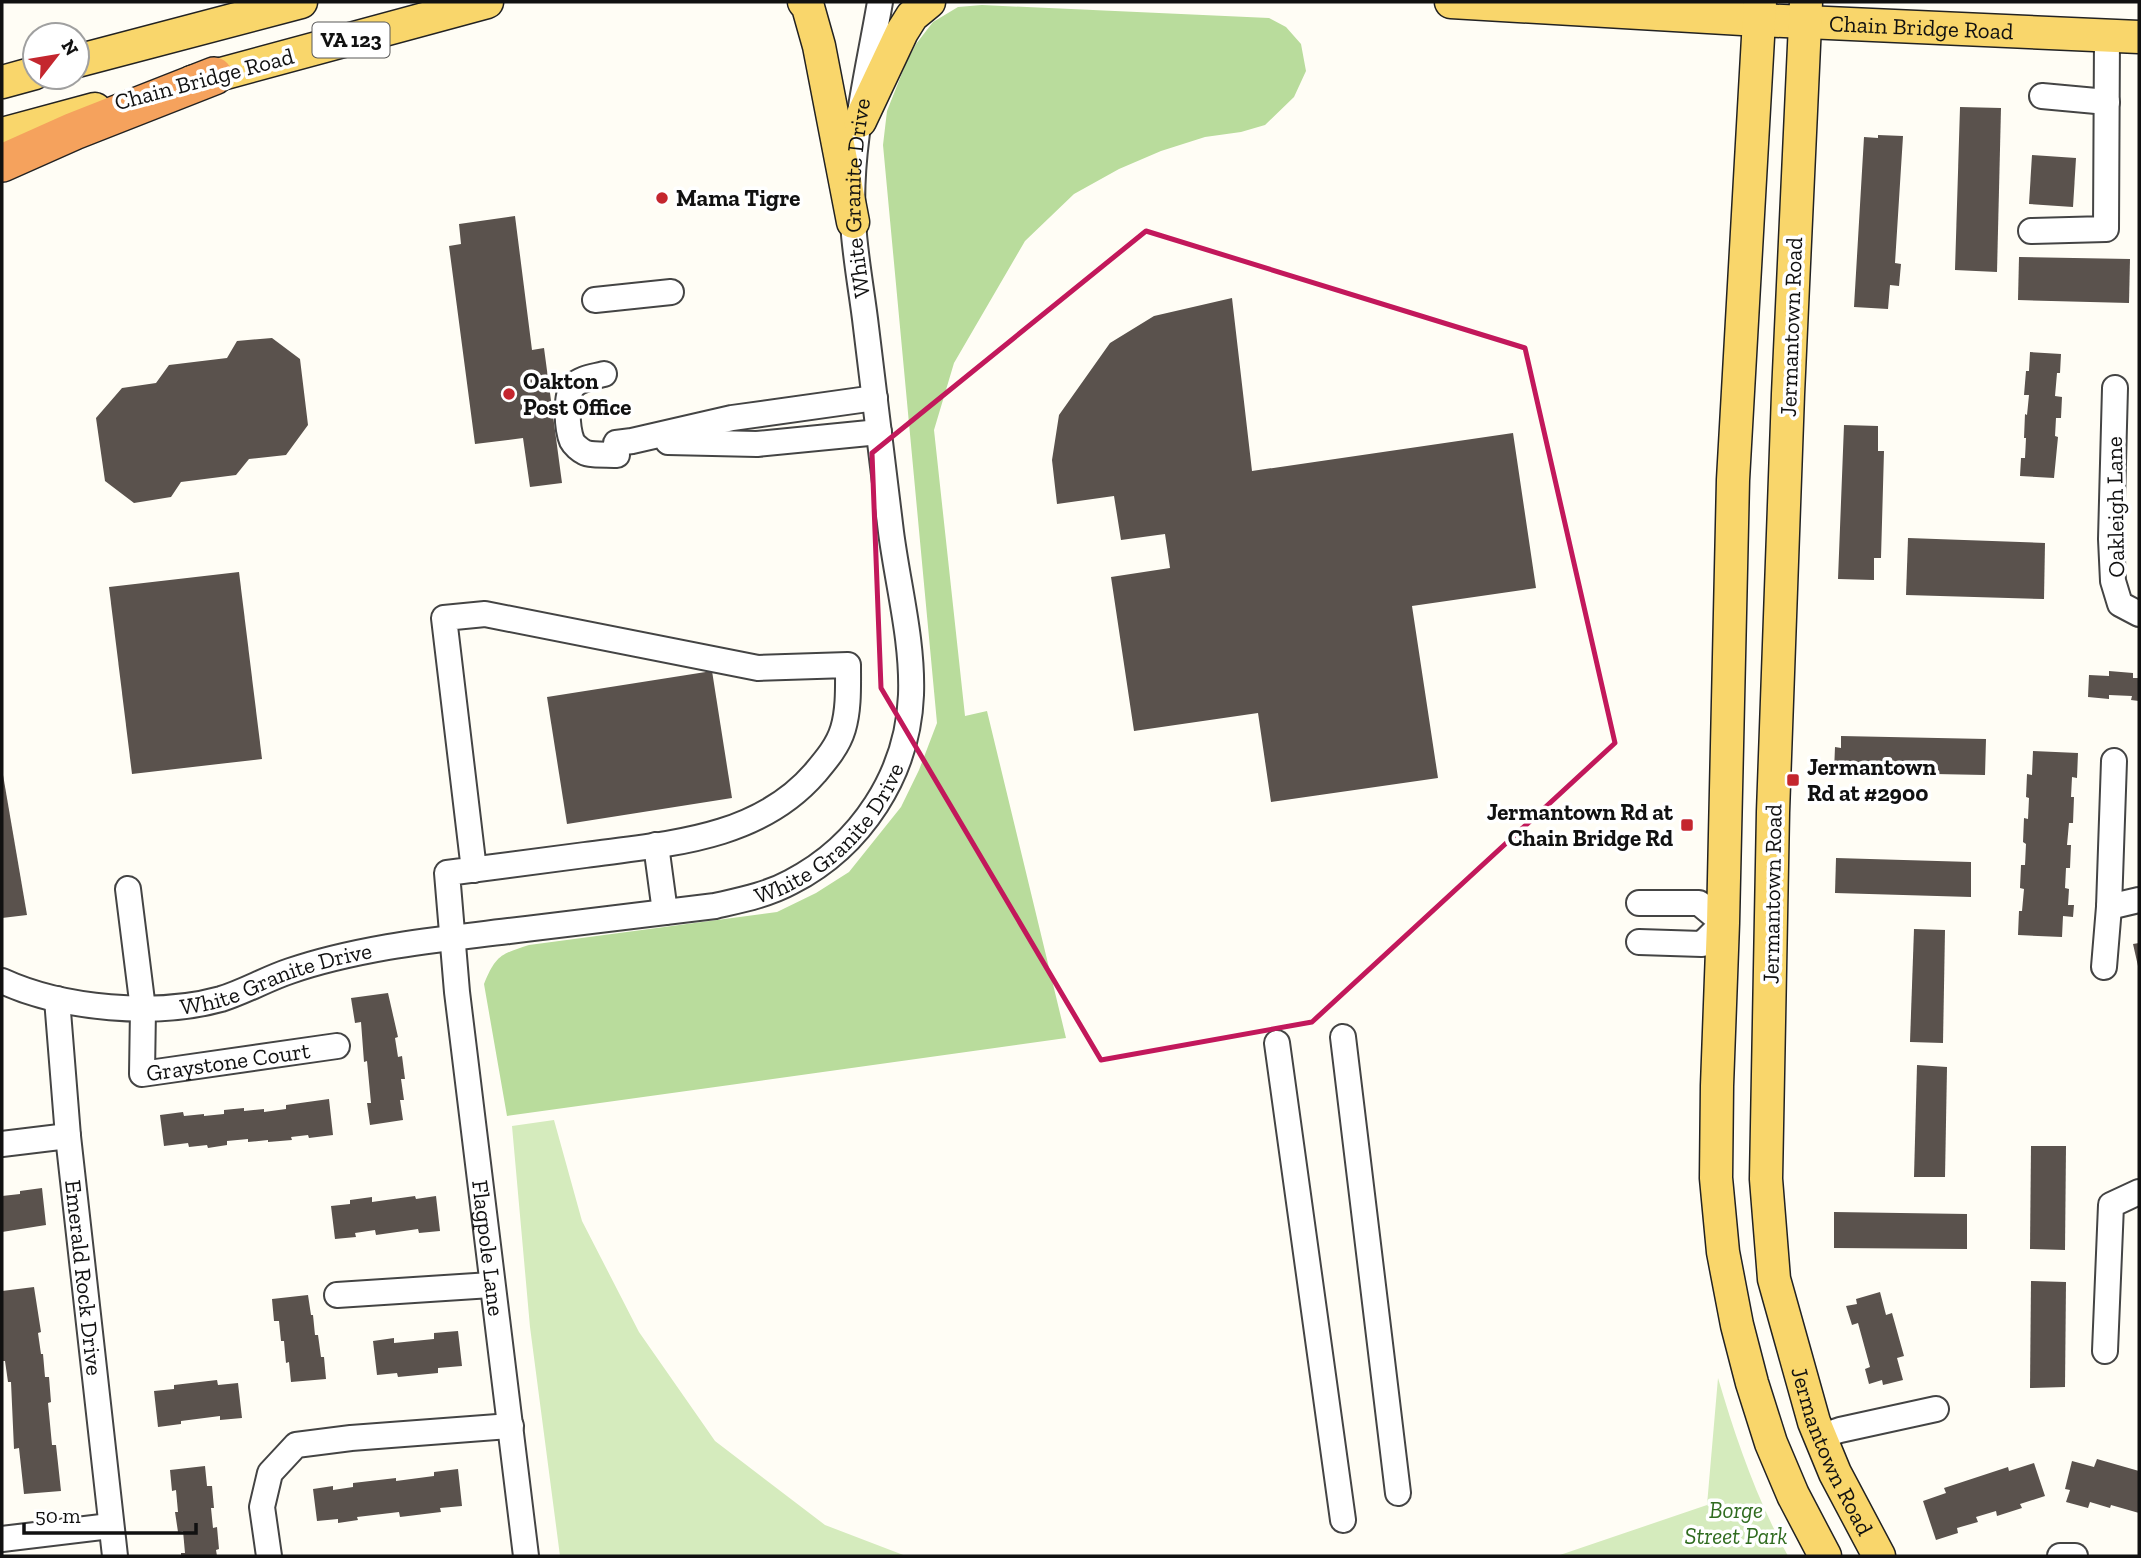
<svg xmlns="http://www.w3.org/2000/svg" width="2141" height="1558" viewBox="0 0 2141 1558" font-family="'Zilla Slab',serif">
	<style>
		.green { fill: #d5ebbd }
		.forest { fill: #b9dc9c }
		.building { fill: #5a524d }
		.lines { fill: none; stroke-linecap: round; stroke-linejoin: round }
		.minor-casing { stroke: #444; stroke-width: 28 }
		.major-casing { stroke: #222; stroke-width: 35 }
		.highway-casing { stroke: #222; stroke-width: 40 }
		.minor { stroke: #fff; stroke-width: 24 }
		.major { stroke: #f9d66b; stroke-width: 32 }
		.highway { stroke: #f5a25d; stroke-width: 37 }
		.marked { fill: none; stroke: #c2185b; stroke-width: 5; stroke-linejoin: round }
		.poi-dot { fill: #c4262e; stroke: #fff; stroke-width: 2.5 }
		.labels { text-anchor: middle; stroke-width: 7; stroke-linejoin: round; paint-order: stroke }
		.shield { fill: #fff; stroke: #585858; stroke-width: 2 }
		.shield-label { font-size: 21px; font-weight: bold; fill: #111 }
		.street-label { font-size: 23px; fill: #111; stroke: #fff }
		.poi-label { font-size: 23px; font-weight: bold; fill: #111; stroke: #fff; text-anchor: start }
		.park-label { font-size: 23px; font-style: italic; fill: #2f6b1f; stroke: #fff }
	</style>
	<rect width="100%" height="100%" fill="#fffdf5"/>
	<g class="green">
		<path d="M554,1120L582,1221L639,1332L715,1441L825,1525L906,1556H560L530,1327L512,1126Z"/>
		<path d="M1718,1378C1736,1439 1757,1500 1788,1556H1557L1707,1505Z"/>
	</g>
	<path class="forest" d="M982,5L1269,18L1286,27L1301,44L1306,71L1294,97L1265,125L1241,132L1205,137L1161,151L1119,169L1074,194L1025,241L954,363L934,430L965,716L987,711L1066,1038L507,1116L484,984C496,955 501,954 529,945L777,912L816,893L849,872L901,807L919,770L937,723L883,145L887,111L906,63L916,44L933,22L958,7Z"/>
	<g class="building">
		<path d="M1960,107L2001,108L1997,272L1955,270Z"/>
		<path d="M1878,135L1903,136L1895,263L1901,264L1899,286L1890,285L1888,309L1854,307L1864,137L1878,138Z"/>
		<path d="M2032,155L2076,158L2073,207L2029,204Z"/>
		<path d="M515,216L532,350L544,348L562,483L530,487L523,438L475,444L449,246L461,244L459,224Z"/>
		<path d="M2019,257L2130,259L2129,303L2018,300Z"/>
		<path d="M1232,298L1252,471L1513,433L1536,588L1412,606L1438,778L1271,802L1258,713L1134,731L1111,577L1170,568L1165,534L1121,540L1114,496L1057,504L1052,460L1059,415L1110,343L1154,316Z"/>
		<path d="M272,338L300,359L308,425L286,455L249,459L236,475L181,482L171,497L134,503L105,481L96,418L122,388L156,383L169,365L227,358L237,341Z"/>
		<path d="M2030,352L2061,354L2060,373H2057L2055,396L2062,397L2061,418H2056L2055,436L2058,437L2054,478L2020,476L2021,458H2025L2026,438H2024L2025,414L2027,415L2029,395H2024L2026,371H2029Z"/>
		<path d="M1844,425L1878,426V451H1884L1881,558H1874V580L1838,579Z"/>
		<path d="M1908,538L2045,543L2044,599L1906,595Z"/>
		<path d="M239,572L262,759L132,774L109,587Z"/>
		<path d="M712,671L732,798L567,824L547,697Z"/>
		<path d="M2109,671L2133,673V678H2139V701L2131,700L2132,696L2109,695V699L2088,697L2089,675L2109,676Z"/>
		<path d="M1841,736L1986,739L1985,775L1834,772L1835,747L1841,748Z"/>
		<path d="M2033,751L2078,753L2077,778L2072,777L2071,797H2074L2073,823H2069L2067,845H2071L2070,868H2066L2065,888L2069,889L2068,905H2074L2073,917L2063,916L2062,937L2018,935L2019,911H2022L2024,889L2020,888L2021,865H2025L2026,844L2023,842L2024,818L2028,819L2029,798L2026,797L2027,774L2032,775Z"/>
		<path d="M2,769L27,915L2,918Z"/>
		<path d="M1836,858L1971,862V897L1835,893Z"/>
		<path d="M1914,929L1945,930L1943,1043L1910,1042Z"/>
		<path d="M2139,943V966H2138L2133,944Z"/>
		<path d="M388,993L398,1037L395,1038L398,1057L402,1056L405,1079H401L404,1100H400L403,1120L370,1125L367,1103H371L367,1061L364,1062L361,1022L355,1023L351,998Z"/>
		<path d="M1917,1065L1947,1067L1945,1177H1914Z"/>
		<path d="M329,1099L333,1135L309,1138L308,1135L291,1137L292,1140L268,1142V1140L248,1142V1139L227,1141V1145L208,1148L207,1145L189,1147L188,1143L164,1146L160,1115L183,1112L184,1116L204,1114V1116L224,1114V1110L244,1108V1111L264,1109V1112L286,1109V1105Z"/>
		<path d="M2031,1146H2066L2065,1250L2030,1249Z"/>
		<path d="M42,1188L46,1225L2,1232V1196L20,1194V1191Z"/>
		<path d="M415,1196L416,1199L436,1196L440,1231L419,1233L418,1229L376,1235L375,1230L355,1233L356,1237L335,1239L331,1206L350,1204V1200L372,1197V1202Z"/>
		<path d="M1834,1212L1967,1214V1249L1834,1248Z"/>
		<path d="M2031,1281L2066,1282L2065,1387L2030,1388Z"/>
		<path d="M34,1287L41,1332L38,1333L41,1354H43L45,1377H49L51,1402L48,1403L52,1445H56L61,1491L24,1494L19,1448L14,1449L11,1382H8L5,1361H2V1291Z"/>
		<path d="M1880,1292L1886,1315L1892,1313L1904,1356L1897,1358L1903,1380L1883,1385L1882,1380L1869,1384L1865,1369L1870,1367L1858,1323L1852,1325L1846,1306L1857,1304L1856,1299Z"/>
		<path d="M308,1295L311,1315H313L315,1335H318L321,1357H324L326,1379L291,1382L289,1362L286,1363L284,1341H281L279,1321H274L272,1299Z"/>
		<path d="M458,1331L462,1366L438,1368V1373L398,1377L397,1373L377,1375L373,1341L394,1338V1343L434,1339V1333Z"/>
		<path d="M217,1380L218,1385L238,1383L242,1418L220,1420V1416L181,1421V1424L158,1427L154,1391L174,1389V1385Z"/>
		<path d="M2097,1459L2139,1471V1513L2111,1505L2110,1508L2090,1502L2088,1508L2066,1502L2070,1490L2065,1489L2072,1461L2094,1467Z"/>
		<path d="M2034,1463L2045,1496L2020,1504L2022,1508L1997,1516L1996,1511L1976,1517L1978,1522L1957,1528L1958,1533L1936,1540L1923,1501L1946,1493L1944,1488L2008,1467L2009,1471Z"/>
		<path d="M205,1466L207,1486H212L214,1508H211L213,1528L217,1527L219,1549L216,1550L217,1556H181V1553H185L183,1531L178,1532L175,1512H178L176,1490L172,1491L170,1470Z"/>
		<path d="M458,1469L462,1506L440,1508L441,1512L400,1517L399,1512L357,1517L358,1520L338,1523V1519L317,1521L313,1489L333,1486V1490L353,1487V1483L396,1478V1481L434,1476V1472Z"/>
	</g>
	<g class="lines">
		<defs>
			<g id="minor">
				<path d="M2042,96L2107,102"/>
				<path d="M2031,231L2106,229L2107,36"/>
				<path d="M595,300L671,292"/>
				<path d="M604,374C593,377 581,378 573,386C565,396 567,429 572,441C574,445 580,450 584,452C591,456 608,454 617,455"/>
				<path d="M2115,388L2111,539L2113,581L2120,604L2139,614"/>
				<path d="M668,442L757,444L879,432"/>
				<path d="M616,443L632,441L732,418L875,398"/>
				<path d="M656,845L665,912"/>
				<path id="s1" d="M474,870L444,618L485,614L758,668L848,665C848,686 849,709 843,729C838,746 826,760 815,773C757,840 666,844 585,855C539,861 493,867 447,873L457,992L526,1556"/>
				<path id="s2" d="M128,889L143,1009L142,1074L337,1046"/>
				<path d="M1639,903H1699L1723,923L1702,944L1639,942"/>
				<path d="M2109,907L2139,900"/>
				<path d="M2104,967L2109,907L2114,761"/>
				<path id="s3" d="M2,981C63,1009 156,1017 221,999C244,992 266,979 290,971C322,960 354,953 388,947C428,940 469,936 509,931C578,923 647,914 715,906C741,900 767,895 791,882C861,846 908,774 911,695C913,641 898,586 891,532C883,464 874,396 866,327C862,292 855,257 853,222C848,150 868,73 880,2"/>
				<path id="s4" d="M57,999L68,1136L115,1556"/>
				<path d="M1343,1037L1398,1493"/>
				<path d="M1277,1043L1343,1520"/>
				<path d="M2,1144L68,1136"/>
				<path d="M337,1295L491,1285"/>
				<path d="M2105,1351L2111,1205L2139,1192"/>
				<path d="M1820,1437L1840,1430L1936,1409"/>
				<path d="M2,1539L110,1526"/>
				<path d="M269,1556L262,1507L270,1473L296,1445L351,1438L511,1426"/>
				<path d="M2060,1556H2075"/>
			</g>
			<g id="major">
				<path d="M804,2L808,7L819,46L853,222"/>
				<path id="s5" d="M1451,2L1759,20L2139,37"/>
				<path d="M1760,2L1733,480L1723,923L1717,1086L1716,1178L1723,1252L1737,1325L1752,1383L1771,1443L1793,1495L1825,1556"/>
				<path id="s6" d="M1806,2L1788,394L1773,812L1766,1179L1774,1279L1814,1422L1835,1473L1879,1556"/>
				<path d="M77,61L301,2"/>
				<path d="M2,82L35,73"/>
				<path d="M192,82L487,2"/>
				<path d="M860,121L902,32L912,16L929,2"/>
				<path d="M2,134L95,109"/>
			</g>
			<path id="highway" d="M2,163L74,131L214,76"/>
		</defs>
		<use href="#minor" class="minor-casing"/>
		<use href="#major" class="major-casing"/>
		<use href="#highway" class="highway-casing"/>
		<use href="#minor" class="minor"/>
		<use href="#major" class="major"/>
		<use href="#highway" class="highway"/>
	</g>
	<path class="marked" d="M1146,231L1525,348L1615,743L1312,1022L1101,1060L881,688L872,453Z"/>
	<g class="poi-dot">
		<circle cx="662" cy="198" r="7"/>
		<circle cx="509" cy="394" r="7"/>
		<rect x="1786" y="773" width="14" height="14" rx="3.5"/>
		<rect x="1680" y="818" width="14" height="14" rx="3.5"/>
	</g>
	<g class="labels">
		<rect class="shield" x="312.5" y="22.5" width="77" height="35" rx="5"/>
		<g class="shield-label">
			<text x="351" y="47">VA 123</text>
		</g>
		<g class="street-label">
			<text dy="8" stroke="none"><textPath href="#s5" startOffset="471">Chain Bridge Road</textPath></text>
			<text transform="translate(204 79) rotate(-15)" y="8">Chain Bridge Road</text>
			<text dy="8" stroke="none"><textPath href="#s3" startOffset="1542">White Granite Drive</textPath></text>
			<text transform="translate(1791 327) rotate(-88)" y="8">Jermantown Road</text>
			<text transform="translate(2115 507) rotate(-91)" y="8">Oakleigh Lane</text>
			<text dy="8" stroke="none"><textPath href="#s3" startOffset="870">White Granite Drive</textPath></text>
			<text transform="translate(1772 894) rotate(-89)" y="8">Jermantown Road</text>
			<text dy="8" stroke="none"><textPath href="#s3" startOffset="282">White Granite Drive</textPath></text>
			<text dy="8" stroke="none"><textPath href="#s2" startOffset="273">Graystone Court</textPath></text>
			<text dy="8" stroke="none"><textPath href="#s1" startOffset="1547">Flagpole Lane</textPath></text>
			<text dy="8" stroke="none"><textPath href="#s4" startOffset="280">Emerald Rock Drive</textPath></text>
			<text dy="8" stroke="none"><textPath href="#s6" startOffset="1460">Jermantown Road</textPath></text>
		</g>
		<g class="poi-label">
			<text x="676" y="206">Mama Tigre</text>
			<text x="523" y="389">Oakton<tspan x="523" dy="26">Post Office</tspan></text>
			<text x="1807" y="775">Jermantown<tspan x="1807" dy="26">Rd at #2900</tspan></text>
			<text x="1673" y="820" text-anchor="end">Jermantown Rd at<tspan x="1673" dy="26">Chain Bridge Rd</tspan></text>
		</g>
		<g class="park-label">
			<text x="1736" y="1518">Borge<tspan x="1736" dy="26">Street Park</tspan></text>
		</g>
	</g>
	<rect width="2141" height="1558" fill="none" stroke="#111111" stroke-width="7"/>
	<g transform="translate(56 56) rotate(59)"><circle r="33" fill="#ffffff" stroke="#a0a0a0" stroke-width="2"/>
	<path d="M0-5L12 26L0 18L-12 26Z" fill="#c4262e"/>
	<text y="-10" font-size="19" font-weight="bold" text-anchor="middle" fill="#111111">N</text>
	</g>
	<path d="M24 1523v10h172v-10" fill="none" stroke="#111111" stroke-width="3.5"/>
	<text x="35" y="1523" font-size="21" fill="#111111" stroke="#ffffff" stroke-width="5" paint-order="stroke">50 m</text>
</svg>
